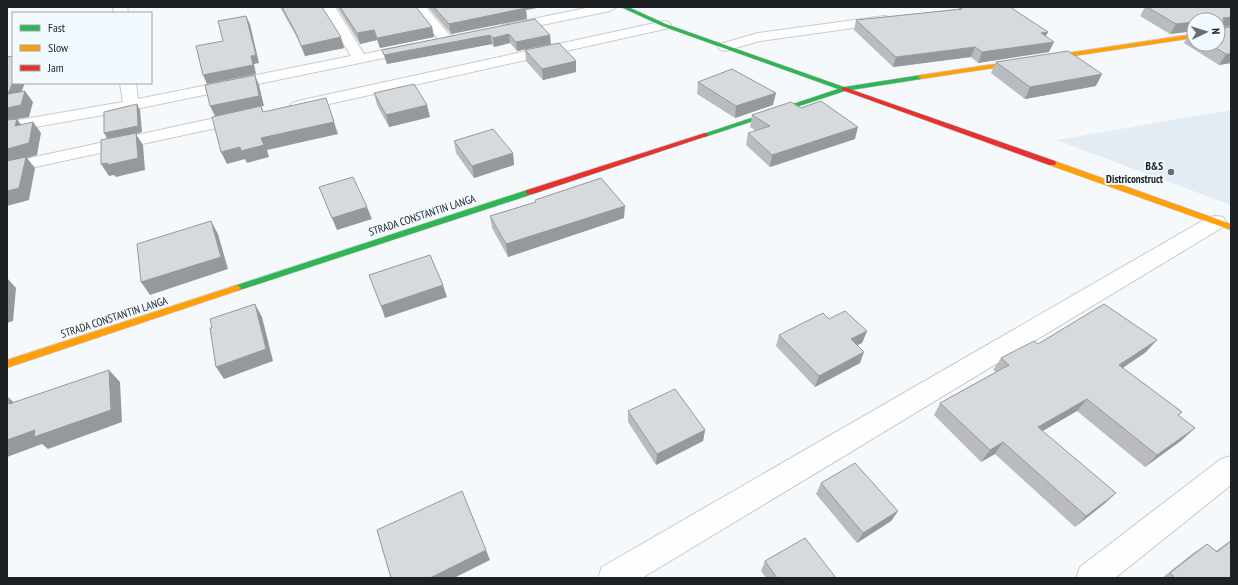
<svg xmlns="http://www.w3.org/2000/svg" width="1238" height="585" viewBox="0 0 1238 585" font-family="'PT Sans Narrow',sans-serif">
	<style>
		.built { fill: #e3ecf2 }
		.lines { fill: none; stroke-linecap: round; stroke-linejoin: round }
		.street-casing { stroke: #c8cbce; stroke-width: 2 }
		.fast-casing { stroke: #c8cbce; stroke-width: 1 }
		.slow-casing { stroke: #c8cbce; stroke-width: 1 }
		.jam-casing { stroke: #c8cbce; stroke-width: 1 }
		.street { fill: #fefeff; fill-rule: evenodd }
		.fast { fill: #30b455; fill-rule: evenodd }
		.slow { fill: #ff9f0a; fill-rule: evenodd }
		.jam { fill: #e5322d; fill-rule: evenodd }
		.wall { fill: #b9bbbe }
		.shaded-wall { fill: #96999b }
		.building { fill: #d7dadd; stroke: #96999b }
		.poi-dot { fill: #696d6f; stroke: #f2f9ff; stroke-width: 1.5 }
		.labels { text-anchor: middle; stroke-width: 4; stroke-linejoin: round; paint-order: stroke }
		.poi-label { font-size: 11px; font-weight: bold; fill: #1e2123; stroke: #f2f9ff; text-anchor: end }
		.street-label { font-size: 11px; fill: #1e2123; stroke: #f2f9ff }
	</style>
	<rect width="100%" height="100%" fill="#f5f9fc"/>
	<path class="built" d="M1231,110V205L1056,140Z"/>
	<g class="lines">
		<defs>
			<g id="street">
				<path d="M113,7H127L128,13H114Z"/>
				<path d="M321,7H335L364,54L413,44L418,45L420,48L418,51L131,110L7,132V122L123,102L120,83H136L138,99L351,56Z"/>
				<path d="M412,7H426L452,38L454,41L452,44H442Z"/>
				<path d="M591,7H617L610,11L508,32L503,31L501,28L503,25L508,24Z"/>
				<path d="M884,16L889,17L891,20L889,23L760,41L725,51L720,50L718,47L720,44L758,33Z"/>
				<path d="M664,21L669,22L671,25L669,28L298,111L292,109L290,106L292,103L298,101Z"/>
				<path d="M243,112L249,113L251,117L249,121L7,173V163Z"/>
				<path d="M1216,216L1223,217L1226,222L1223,227L642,578H598L602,567L1209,217Z"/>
				<path d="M1231,456V485L1115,578H1076L1080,567L1221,459Z"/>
			</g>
			<g id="fast">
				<path d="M621,7H628L666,24L844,87L921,75L924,77L921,79L845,91L705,137L702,135L703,134L838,89L662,26Z"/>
				<path d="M527,190H533L534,192L533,194L240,290L237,291L233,288L234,286Z"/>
			</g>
			<g id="slow">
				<path d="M1194,34V38L921,79L918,77L921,75Z"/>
				<path d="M1049,161H1055L1231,224V230L1049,165Z"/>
				<path d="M237,285L241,288L240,290L7,368V360Z"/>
			</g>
			<g id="jam">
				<path d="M844,87L1055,161L1056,163L1055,165H1049L842,90L841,89Z"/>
				<path d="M705,133L708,135L707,136L533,194H527L526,192L527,190Z"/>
			</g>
		</defs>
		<use href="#street" class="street-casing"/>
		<use href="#fast" class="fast-casing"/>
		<use href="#slow" class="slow-casing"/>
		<use href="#jam" class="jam-casing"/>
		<use href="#street" class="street"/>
		<use href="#fast" class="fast"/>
		<use href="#slow" class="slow"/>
		<use href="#jam" class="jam"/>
	</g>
	<g class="wall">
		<path d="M280,7H322L344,48L305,56L301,45Z"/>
		<path d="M337,7H416L432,27L434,37L380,48L377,40L360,44Z"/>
		<path d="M428,7H542L526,10L527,19L451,34Z"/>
		<path d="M959,7L1046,36L1049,52L978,63L971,57L893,67L854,30L856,20L959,9Z"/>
		<path d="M1145,7H1231V26L1224,27V28L1231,27V63L1219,65L1184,43L1190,33L1194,32V44H1218V20H1194V31L1170,34L1140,16Z"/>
		<path d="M535,19L551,44L517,51L510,43L494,47L492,44L387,64L382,50Z"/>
		<path d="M525,50L576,72L543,80L526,61Z"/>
		<path d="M996,62L1096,86L1025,99L991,73Z"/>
		<path d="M698,82L773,105L735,118L697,94Z"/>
		<path d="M374,93L430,117L389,127L377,105Z"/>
		<path d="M801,108L855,139L770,167L746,145L748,133L756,131L750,127L752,115Z"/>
		<path d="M454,141L513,153L514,165L474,178L456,153Z"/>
		<path d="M535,200L624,218L508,257L492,228L490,216L535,203Z"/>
		<path d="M829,319L867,331L862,343L857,345L860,363L815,387L776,346L779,335Z"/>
		<path d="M1038,344L1146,352L1123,368L1182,412L1178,415L1182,440L1145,467L1077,411L1042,431L1116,493L1104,504L1075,527L995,454L981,462L934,415L940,403L996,372L993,370L1001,358Z"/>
		<path d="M628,411L705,430L703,441L656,465L628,422Z"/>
		<path d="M821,483L898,511L891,521L857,543L816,494Z"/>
		<path d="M1231,540V578H1162L1192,554L1207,544L1216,551Z"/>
		<path d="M765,561L836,578H766L761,571Z"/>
	</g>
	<g class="shaded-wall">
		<path d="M520,7H542L526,10L527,19L451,34L449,24Z"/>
		<path d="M246,16L250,24L259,63L254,64L256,74L207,84L203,75L251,56Z"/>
		<path d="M1231,17V26L1218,28L1223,18Z"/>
		<path d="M1194,22V31L1170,34L1176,24Z"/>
		<path d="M432,27L434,37L380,48L377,38Z"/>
		<path d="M374,30L377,40L360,44L357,33Z"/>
		<path d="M1048,32L1043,42L1041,33Z"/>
		<path d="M509,34L510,43L494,47L493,38Z"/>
		<path d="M490,35L492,44L387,64L384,55Z"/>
		<path d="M550,35L551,44L517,51L516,42Z"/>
		<path d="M341,37L344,48L305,56L301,46Z"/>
		<path d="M1054,42L1049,52L978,63L982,52Z"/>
		<path d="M975,47L971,57L893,67L896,57Z"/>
		<path d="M1226,54H1231V63L1219,65Z"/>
		<path d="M576,61V72L543,80L542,69Z"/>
		<path d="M1102,74L1096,86L1025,99L1030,87Z"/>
		<path d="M255,75L259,85L264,106H261L266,118L215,116L210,106Z"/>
		<path d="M13,82V83H25L16,105L8,94Z"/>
		<path d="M25,91L33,102L29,117L17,119L25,130L7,122V108Z"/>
		<path d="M776,93L773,105L735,118L736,106Z"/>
		<path d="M326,98L338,134L267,150L269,157L247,163L245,159L227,164L221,152L240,147L261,138Z"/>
		<path d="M137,104L140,110L142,132L136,134L143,145L145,170L116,177L114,175L109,176L101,164L108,140L104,133Z"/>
		<path d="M427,105L430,117L389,127L386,115Z"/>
		<path d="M33,122L41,133L37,155L27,158L35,168L29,200L7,206V209V149Z"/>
		<path d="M858,127L855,139L770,167L772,155Z"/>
		<path d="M513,153L514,165L474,178L472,166Z"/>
		<path d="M625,206L624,218L508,257L506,244Z"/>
		<path d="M367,207L372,219L337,230L332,218Z"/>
		<path d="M211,221L218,234L228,269L150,295L141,282Z"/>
		<path d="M7,278L16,288L13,321L7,323Z"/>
		<path d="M443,285L447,297L385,318L381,306Z"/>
		<path d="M255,304L262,317L273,361L224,379L216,367Z"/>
		<path d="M867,331L862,343L846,350L851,339Z"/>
		<path d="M1157,340L1146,352L1109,377L1119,365Z"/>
		<path d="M864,352L860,363L815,387L819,376Z"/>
		<path d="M109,370L120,382L122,422L48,449L42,444L7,457V440Z"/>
		<path d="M9,398L22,410L9,404Z"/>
		<path d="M1087,399L1077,411L1029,439L1038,427Z"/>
		<path d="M1195,428L1182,440L1145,467L1157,455Z"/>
		<path d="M705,430L703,441L656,465L657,454Z"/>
		<path d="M1003,442L995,454L981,462L990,450Z"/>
		<path d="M1116,493L1104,504L1075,527L1086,516Z"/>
		<path d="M898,511L891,521L857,543L863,533Z"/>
		<path d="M486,550L490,560L454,578H430Z"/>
	</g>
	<g class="building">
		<path d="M282,7H322L341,37L301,46L297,35Z"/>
		<path d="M340,7H416L432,27L377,38L374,30L357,33Z"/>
		<path d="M434,7H525L526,8L449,24Z"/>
		<path d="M959,7H1010L1048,32L1041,33L1054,42L982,52L975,47L896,57L856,20L962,9Z"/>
		<path d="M1147,7H1231V17L1223,18L1224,28L1231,27V54H1226L1209,44H1218V20H1194V22L1176,24Z"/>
		<path d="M246,16L256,55L251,56L253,65L203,75L196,46L223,41L218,21Z"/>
		<path d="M535,19L550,35L516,42L509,34L493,38L490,35L384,55L382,50Z"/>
		<path d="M1194,32V35L1190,33Z"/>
		<path d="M559,43L576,61L542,69L525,50Z"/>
		<path d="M1068,51L1102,74L1030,87L996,62Z"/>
		<path d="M13,56V82L8,94L25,91L21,105L7,108V57Z"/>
		<path d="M732,69L776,93L736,106L698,82Z"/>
		<path d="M255,75L259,96L210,106L205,85Z"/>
		<path d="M414,84L427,105L386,115L374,93Z"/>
		<path d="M326,98L334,122L261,138L264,145L241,151L240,147L221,152L212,117L261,106L263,112Z"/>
		<path d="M821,101L858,127L772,155L748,133L770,126L752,115L791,102L801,108Z"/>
		<path d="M137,104L138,126L104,133V112Z"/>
		<path d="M17,119L15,126L33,122L29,143L7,149V120Z"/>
		<path d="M493,129L513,153L472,166L454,141Z"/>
		<path d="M136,133L138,158L108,165V163L101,164V140Z"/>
		<path d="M26,157L19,188L7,191V161Z"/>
		<path d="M353,177L367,207L332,218L319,187Z"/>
		<path d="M601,178L625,206L506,244L490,216L536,202L535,200Z"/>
		<path d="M211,221L221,257L141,282L137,244Z"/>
		<path d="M430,255L443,285L381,306L369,275Z"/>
		<path d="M255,304L266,349L216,367L210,328H212L210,319Z"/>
		<path d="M1104,304L1157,340L1119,365L1182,412L1178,415L1195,428L1157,455L1087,399L1038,427L1116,493L1086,516L1003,442L990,450L940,403L1009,365L1001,358L1034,341L1038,344Z"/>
		<path d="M845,311L867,331L851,339L864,352L819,376L779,335L823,313L829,319Z"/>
		<path d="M109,370L111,410L34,437L35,430L7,440V399L9,398V404Z"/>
		<path d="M675,389L705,430L657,454L628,411Z"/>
		<path d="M855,463L898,511L863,533L821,483Z"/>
		<path d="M462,491L486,550L430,578H391L377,530Z"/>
		<path d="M805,538L836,578H777L765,561Z"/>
		<path d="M1231,541V578H1175L1170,573L1207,544L1217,552Z"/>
	</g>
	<circle class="poi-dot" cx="1171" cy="172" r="4"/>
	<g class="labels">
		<g class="poi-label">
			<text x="1163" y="170">B&amp;S<tspan x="1163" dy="13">Districonstruct</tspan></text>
		</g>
		<g class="street-label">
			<text transform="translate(422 215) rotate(-18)" y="4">STRADA CONSTANTIN LANGA</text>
			<text transform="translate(114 317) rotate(-18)" y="4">STRADA CONSTANTIN LANGA</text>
		</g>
	</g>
	<rect width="1238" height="585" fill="none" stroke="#1e2123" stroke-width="16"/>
	<rect x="12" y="12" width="140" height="72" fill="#f2f9ff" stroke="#9da3a7"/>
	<rect x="20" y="25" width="20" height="6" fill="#30b455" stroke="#9da3a7"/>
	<text x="48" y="32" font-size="12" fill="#1e2123">Fast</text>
	<rect x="20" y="45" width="20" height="6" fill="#ff9f0a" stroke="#9da3a7"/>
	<text x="48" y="52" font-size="12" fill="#1e2123">Slow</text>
	<rect x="20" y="65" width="20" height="6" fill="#e5322d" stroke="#9da3a7"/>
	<text x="48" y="72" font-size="12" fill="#1e2123">Jam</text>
	<g transform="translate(1206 32) rotate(86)"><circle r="19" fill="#f2f9ff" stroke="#9da3a7"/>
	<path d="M0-3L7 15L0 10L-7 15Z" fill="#696d6f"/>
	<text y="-6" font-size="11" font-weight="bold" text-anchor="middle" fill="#1e2123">N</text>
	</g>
</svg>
